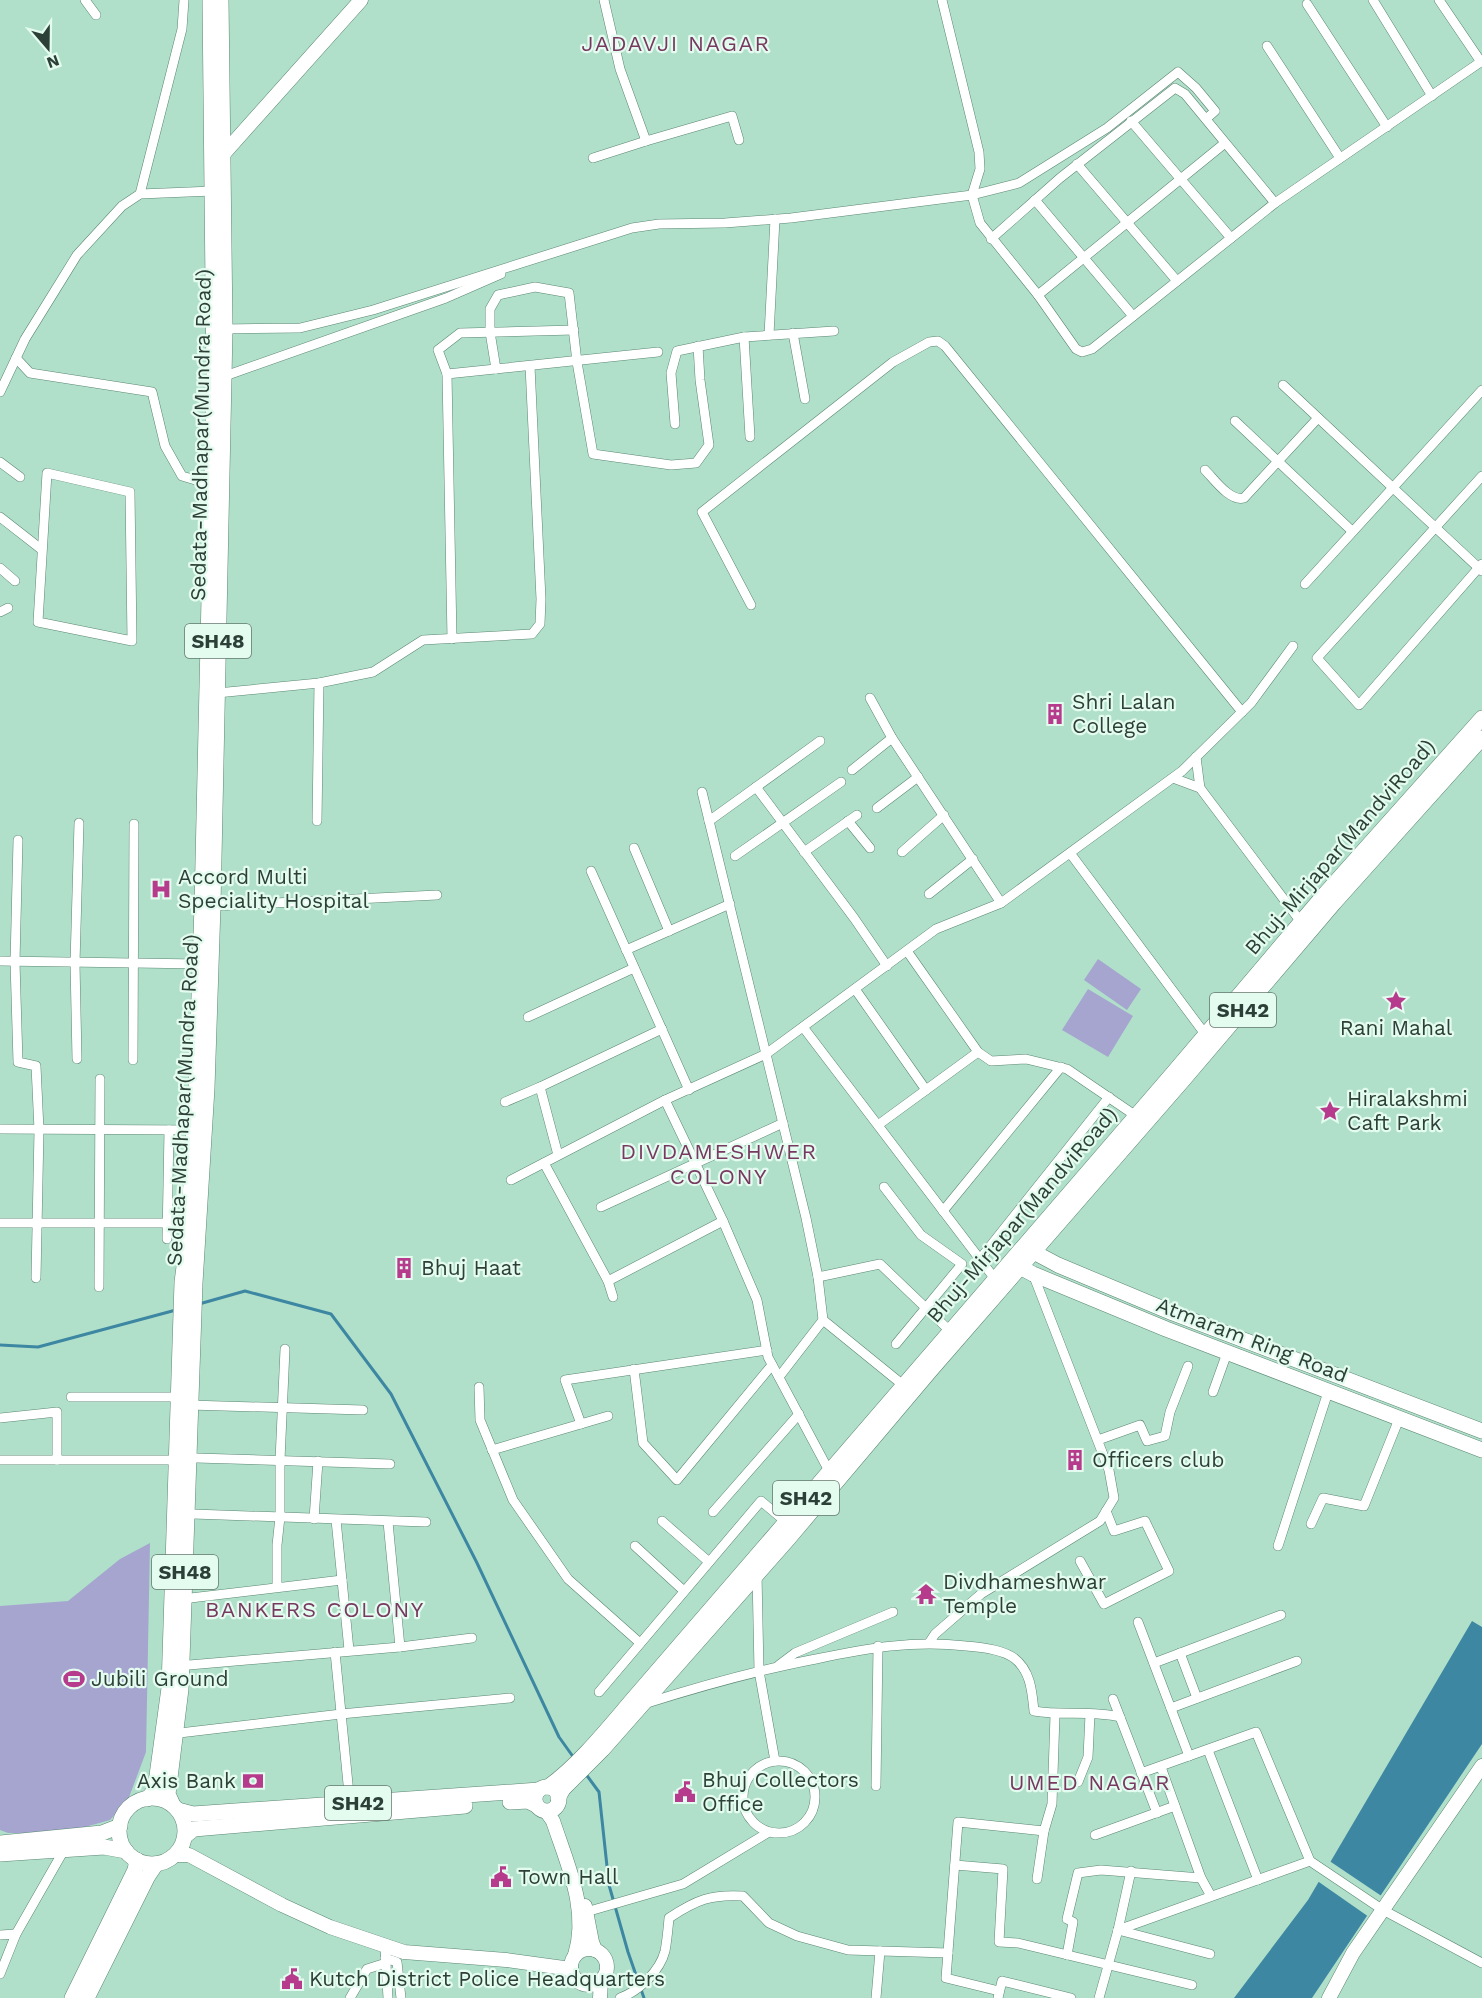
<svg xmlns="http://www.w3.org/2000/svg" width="1482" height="1998" viewBox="0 0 1482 1998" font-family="'Work Sans',sans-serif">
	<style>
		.green { fill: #a5a5d0 }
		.water { fill: #3d87a2 }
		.pier { fill: #b1e0ca }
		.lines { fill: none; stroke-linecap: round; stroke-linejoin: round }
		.stream { stroke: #3d87a2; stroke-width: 3 }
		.street-casing { stroke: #5a8773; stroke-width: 10 }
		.secondary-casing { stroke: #5a8773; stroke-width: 15 }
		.primary-casing { stroke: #5a8773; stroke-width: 16 }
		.street { stroke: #fff; stroke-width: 9 }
		.secondary { stroke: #fff; stroke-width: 14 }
		.primary { stroke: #fff; stroke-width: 15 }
		.labels { text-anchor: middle; stroke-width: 4.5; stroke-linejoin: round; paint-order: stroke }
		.shield { fill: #e4fbef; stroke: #63786e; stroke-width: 1.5 }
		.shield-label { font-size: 20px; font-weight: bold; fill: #2c4037 }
		.street-label { font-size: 21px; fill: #2c4037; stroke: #e4fbef }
		.poi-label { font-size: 21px; fill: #2c4037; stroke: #e4fbef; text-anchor: start }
		.neighbourhood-label { font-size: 22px; letter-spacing: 1.5px; fill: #783960; stroke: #e4fbef }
	</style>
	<rect width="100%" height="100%" fill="#b1e0ca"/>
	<g class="green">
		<path d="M1098,959L1141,989L1127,1010L1084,980Z"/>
		<path d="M1088,989L1133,1016L1108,1057L1062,1030Z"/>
		<path d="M150,1543L146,1752L128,1800L110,1820L64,1833H8L0,1830V1606L68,1601L120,1559Z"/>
	</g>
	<path class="water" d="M1472,1621L1482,1627V1744L1312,1998H1234L1308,1900Z"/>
	<path class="pier" d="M1328,1860L1383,1897L1369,1917L1316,1880Z"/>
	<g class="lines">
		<g class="stream">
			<path d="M199,1304L245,1291L331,1314L391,1394L477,1563L559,1737L574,1758"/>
			<path d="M0,1345L38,1347L176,1310"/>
			<path d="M585,1773L599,1792L609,1885L628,1952L644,1998"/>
		</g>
		<defs>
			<g id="street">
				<path d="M85,0L96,15"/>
				<path d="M604,0L620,69L646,141L732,116L739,140"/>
				<path d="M942,0L979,152L980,169L972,195L980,223L1038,295L1076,349L1082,352L1092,349L1275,203L1482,61"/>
				<path d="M1373,0L1432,96"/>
				<path d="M1439,0L1481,62"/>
				<path d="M1307,4L1387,127"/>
				<path d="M1267,46L1340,158"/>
				<path d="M1131,121L1231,238"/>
				<path d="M593,158L646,141"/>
				<path d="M1077,164L1177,281"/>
				<path d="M140,194L182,29L184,0"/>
				<path d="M1035,200L1133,316"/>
				<path d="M991,239L1060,178L1175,88L1185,94L1275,203"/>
				<path d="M1038,295L1225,143"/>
				<path d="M223,329L300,328L373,310L632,228L659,224L725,223L791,218L972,195L1019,183L1107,128L1178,72L1196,88L1215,111L1206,119"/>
				<path d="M574,330L460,333L438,350L447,374L658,352"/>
				<path d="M793,333L805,399"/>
				<path d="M769,335L775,219"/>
				<path d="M744,337L750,437"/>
				<path d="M16,358L30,373L152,392L165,446L182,476L212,485"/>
				<path d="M496,369L490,332V309L498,295L535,287L569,293L577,362L593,454L671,465L696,463L709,445L700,380L698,346"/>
				<path d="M447,374L452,639"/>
				<path d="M225,376L446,298L501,274"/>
				<path d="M1283,385L1482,571"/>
				<path d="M0,392L25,339L77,255L122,206L140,194L213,191"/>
				<path d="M1235,421L1352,531"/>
				<path d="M675,424L671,373L677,351L744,337L834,331"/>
				<path d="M0,462L20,477"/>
				<path d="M1205,470C1214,479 1230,502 1244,498L1318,418"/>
				<path d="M47,473L130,492L132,641L38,622Z"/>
				<path d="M1482,476L1317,658L1359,705L1482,564"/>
				<path d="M0,517L41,549"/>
				<path d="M0,568L15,581"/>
				<path d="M1305,584L1482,390"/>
				<path d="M751,605L702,512L893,362L929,342L938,341L945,346L1242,712"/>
				<path d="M0,612L8,608"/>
				<path d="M217,693L319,683L373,672L423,640L532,634L540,624L541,599L530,366"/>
				<path d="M870,698L892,738L1001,903"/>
				<path d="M1196,757L1200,788L1301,922"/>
				<path d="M852,770L892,738"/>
				<path d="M1173,778L1200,788"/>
				<path d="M756,787L854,918L887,966"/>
				<path d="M702,792L806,1218L818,1277L823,1320L903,1385"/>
				<path d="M877,808L918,777"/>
				<path d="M317,821L319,683"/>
				<path d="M709,821L820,741"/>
				<path d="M848,821L870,848"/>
				<path d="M18,840L15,962L18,1062L36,1066L39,1130L36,1278"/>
				<path d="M634,848L669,931"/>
				<path d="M804,852L857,815"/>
				<path d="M902,852L944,815"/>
				<path d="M1070,853L1205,1034"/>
				<path d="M735,856L841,782"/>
				<path d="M591,871L689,1090"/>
				<path d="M929,894L973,859"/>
				<path d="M213,906L437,895"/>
				<path d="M626,950L730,904"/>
				<path d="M907,951L978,1052L991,1061L1026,1059L1067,1069L1136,1116"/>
				<path d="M0,961L200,964"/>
				<path d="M855,989L926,1090"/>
				<path d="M528,1017L634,968"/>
				<path d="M803,1027L995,1279"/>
				<path d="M77,1059L75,963L79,823"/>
				<path d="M133,1060L134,824"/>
				<path d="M540,1087L558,1155"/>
				<path d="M665,1100L723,1221L757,1300L768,1357L829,1471"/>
				<path d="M505,1102L540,1087L662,1029"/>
				<path d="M878,1125L978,1052"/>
				<path d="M0,1129L194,1130"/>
				<path d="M544,1163L608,1281L613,1297"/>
				<path d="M511,1180L665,1100L766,1054L936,929L1001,903L1182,771L1251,703L1293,646"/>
				<path d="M884,1187L921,1235L962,1264L896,1344"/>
				<path d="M601,1207L783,1123"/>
				<path d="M943,1211L1061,1067"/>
				<path d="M0,1223H189"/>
				<path d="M167,1239L169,1130"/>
				<path d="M980,1259L1109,1097"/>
				<path d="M818,1277L880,1264L950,1331"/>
				<path d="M608,1281L723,1221"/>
				<path d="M99,1287L100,1079"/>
				<path d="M634,1369L643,1443L677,1480L772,1365"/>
				<path d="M779,1377L823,1320"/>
				<path d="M479,1387L480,1420L513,1500L568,1579L640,1643"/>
				<path d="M1213,1392L1227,1353"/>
				<path d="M71,1397H179"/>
				<path d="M189,1405L363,1410"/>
				<path d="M0,1418L57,1412V1460"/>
				<path d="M581,1424L565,1380L767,1350"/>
				<path d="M1098,1440L1140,1425L1147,1441L1165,1436L1170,1412L1188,1366"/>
				<path d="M492,1450L608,1416"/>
				<path d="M196,1458L390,1464"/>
				<path d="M0,1460H177"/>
				<path d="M713,1512L799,1414"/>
				<path d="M193,1514L426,1522"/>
				<path d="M314,1519L318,1461"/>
				<path d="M336,1520L349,1650"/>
				<path d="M662,1521L709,1562"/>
				<path d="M388,1522L400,1647"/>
				<path d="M1311,1524L1323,1498L1364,1506L1399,1419"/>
				<path d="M635,1546L684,1591"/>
				<path d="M1278,1546L1328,1392"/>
				<path d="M1080,1561L1104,1604L1169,1571L1145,1521L1114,1531L1106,1511"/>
				<path d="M757,1574L759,1671L775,1761"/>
				<path d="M277,1587V1545L280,1517V1460L285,1349"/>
				<path d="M182,1599L342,1580"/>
				<path d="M1138,1622L1189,1756"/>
				<path d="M929,1643L935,1634L981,1594L1100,1521L1114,1498L1109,1470L1033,1274"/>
				<path d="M335,1652L349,1794"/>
				<path d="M1180,1653L1197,1698"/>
				<path d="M1154,1663L1281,1615"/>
				<path d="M189,1665L400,1647L472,1638"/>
				<path d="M779,1665L795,1653L893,1612"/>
				<path d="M599,1692L761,1501L786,1522"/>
				<path d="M1113,1699L1157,1813"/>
				<path d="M644,1704C701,1686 758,1670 816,1659C868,1648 913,1640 966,1646C981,1647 1001,1649 1014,1658C1031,1671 1032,1692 1034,1711C1062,1716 1092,1710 1120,1717"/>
				<path d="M1171,1708L1297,1661"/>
				<path d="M171,1734L341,1714L510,1698"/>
				<path d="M1208,1750L1258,1880"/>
				<circle cx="779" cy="1797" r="36"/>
				<path d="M1161,1767L1201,1878L1211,1896"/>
				<path d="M1141,1773L1256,1732L1310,1861L1383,1910L1482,1963"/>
				<path d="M1078,1782L1088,1757L1090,1714"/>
				<path d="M876,1786L878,1646"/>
				<path d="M1095,1835L1175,1806"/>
				<path d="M955,1865L1003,1869L999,1942L1018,1943L1192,1985"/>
				<path d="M1037,1879L1044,1831L1052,1804L1055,1715"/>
				<path d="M586,1912L683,1884L769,1832"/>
				<path d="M1118,1930L1310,1861"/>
				<path d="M1118,1930L1210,1954"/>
				<path d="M0,1935L16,1934"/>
				<path d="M385,1946L388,1998"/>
				<path d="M1067,1955L1073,1922L1067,1919L1078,1873L1101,1870L1201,1878"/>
				<path d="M385,1958L397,1962L401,1998"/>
				<path d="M0,1974L16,1934L64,1850"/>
				<path d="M999,1991L946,1978L958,1822L1044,1831"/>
				<path d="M350,1998L367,1969L386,1963"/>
				<path d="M620,1998C639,1991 660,1971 665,1951C667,1941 668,1929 669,1918C696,1900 711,1894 743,1896L769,1923L797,1936L848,1950L948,1953"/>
				<path d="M876,1998L880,1951"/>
				<path d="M998,1998L1002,1981L1071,1998"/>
				<path d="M1099,1998L1118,1930L1131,1871"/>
			</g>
			<g id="secondary">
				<path d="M219,159L361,0"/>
				<path d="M546,1811L553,1821C567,1864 589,1909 575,1955"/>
				<path d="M175,1855H189L282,1905L330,1927L404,1952L506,1960L571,1969"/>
				<path d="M585,1906L592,1942L595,1950"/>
				<circle cx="589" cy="1967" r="18"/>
				<path d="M600,1998L601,1980"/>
				<path d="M1329,1998L1353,1953L1482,1766"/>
			</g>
			<g id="primary">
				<path d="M1028,1249L1058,1265L1173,1313L1482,1431"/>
				<path d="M1014,1264L1033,1274L1166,1329L1482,1450"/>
				<path d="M548,1787C579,1765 609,1727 634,1698L1174,1072L1324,895L1482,718"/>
				<circle cx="547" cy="1799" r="12"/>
				<path d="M558,1798L563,1789L603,1749L789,1538L930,1371L1184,1079L1334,903L1482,738"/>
				<circle cx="152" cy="1831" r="33"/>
				<path d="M147,1799L155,1790L169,1688L182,1282L188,1237L196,1087L202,905L214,380L210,0"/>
				<path d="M510,1802L528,1801L536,1805"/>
				<path d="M173,1805L168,1794L181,1689L195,1283L207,1088L213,906L225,329L221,0"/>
				<path d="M178,1810L193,1814L539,1790"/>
				<path d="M185,1836L194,1829L465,1806"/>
				<path d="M0,1843L102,1833L120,1826"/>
				<path d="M0,1854L104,1847L126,1851"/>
				<path d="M72,1998L135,1870L137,1860"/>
				<path d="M87,1998L148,1876L156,1864"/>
			</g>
		</defs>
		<use href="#street" class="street-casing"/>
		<use href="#secondary" class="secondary-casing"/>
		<use href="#primary" class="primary-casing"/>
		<use href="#street" class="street"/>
		<use href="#secondary" class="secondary"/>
		<use href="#primary" class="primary"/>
	</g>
	<defs>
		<symbol id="building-bare" viewBox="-9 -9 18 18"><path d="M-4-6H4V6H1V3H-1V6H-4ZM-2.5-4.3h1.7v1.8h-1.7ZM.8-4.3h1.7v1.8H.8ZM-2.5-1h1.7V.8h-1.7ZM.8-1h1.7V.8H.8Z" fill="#b73b8c" stroke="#e4fbef" stroke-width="2.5" paint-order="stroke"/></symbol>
		<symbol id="hospital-bare" viewBox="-9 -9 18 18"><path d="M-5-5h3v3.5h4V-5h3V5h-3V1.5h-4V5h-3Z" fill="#b73b8c" stroke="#e4fbef" stroke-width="2.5" paint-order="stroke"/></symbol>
		<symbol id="sight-bare" viewBox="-9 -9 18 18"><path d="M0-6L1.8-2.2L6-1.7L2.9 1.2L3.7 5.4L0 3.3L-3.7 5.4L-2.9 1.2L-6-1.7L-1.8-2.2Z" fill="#b73b8c" stroke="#e4fbef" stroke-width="2.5" paint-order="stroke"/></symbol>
		<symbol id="temple-bare" viewBox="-9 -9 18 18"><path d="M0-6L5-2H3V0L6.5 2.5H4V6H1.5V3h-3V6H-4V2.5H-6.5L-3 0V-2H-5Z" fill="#b73b8c" stroke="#e4fbef" stroke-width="2.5" paint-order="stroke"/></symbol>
		<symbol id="stadium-bare" viewBox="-9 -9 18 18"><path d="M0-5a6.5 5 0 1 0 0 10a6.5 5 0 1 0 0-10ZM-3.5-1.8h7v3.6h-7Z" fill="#b73b8c" stroke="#e4fbef" stroke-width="2.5" paint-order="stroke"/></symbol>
		<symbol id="bank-bare" viewBox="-9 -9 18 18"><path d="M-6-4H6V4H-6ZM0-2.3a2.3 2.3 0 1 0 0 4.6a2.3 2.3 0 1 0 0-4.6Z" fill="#b73b8c" stroke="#e4fbef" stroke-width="2.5" paint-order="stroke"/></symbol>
		<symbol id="civic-bare" viewBox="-9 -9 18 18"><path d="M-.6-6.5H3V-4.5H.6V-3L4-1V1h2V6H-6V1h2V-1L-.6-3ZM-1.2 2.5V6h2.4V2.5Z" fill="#b73b8c" stroke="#e4fbef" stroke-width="2.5" paint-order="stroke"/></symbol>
	</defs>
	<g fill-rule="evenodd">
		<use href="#building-bare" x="1040" y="699" width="30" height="30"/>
		<use href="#hospital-bare" x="146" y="874" width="30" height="30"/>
		<use href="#sight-bare" x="1381" y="986" width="30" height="30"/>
		<use href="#sight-bare" x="1315" y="1096" width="30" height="30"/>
		<use href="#building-bare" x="389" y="1253" width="30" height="30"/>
		<use href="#building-bare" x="1060" y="1445" width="30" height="30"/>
		<use href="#temple-bare" x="911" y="1579" width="30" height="30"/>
		<use href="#stadium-bare" x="59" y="1664" width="30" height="30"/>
		<use href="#bank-bare" x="238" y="1766" width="30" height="30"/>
		<use href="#civic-bare" x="670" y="1777" width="30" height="30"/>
		<use href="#civic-bare" x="486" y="1862" width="30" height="30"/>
		<use href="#civic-bare" x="277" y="1964" width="30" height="30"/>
	</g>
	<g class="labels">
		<g class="shield">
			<rect x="185" y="624" width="66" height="34" rx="4.5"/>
			<rect x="1210" y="993" width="66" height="34" rx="4.5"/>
			<rect x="773" y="1481" width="66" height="34" rx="4.5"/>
			<rect x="152" y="1555" width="66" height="34" rx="4.5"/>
			<rect x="325" y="1786" width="66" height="34" rx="4.5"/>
		</g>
		<g class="shield-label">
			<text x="218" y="648">SH48</text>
			<text x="1243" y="1017">SH42</text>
			<text x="806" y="1505">SH42</text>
			<text x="185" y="1579">SH48</text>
			<text x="358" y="1810">SH42</text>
		</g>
		<g class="street-label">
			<text transform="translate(201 435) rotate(-89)" y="7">Sedata-Madhapar(Mundra Road)</text>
			<text transform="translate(1340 847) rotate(-49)" y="7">Bhuj-Mirjapar(MandviRoad)</text>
			<text transform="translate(183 1100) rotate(-87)" y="7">Sedata-Madhapar(Mundra Road)</text>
			<text transform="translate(1022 1215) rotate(-49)" y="7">Bhuj-Mirjapar(MandviRoad)</text>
			<text transform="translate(1252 1340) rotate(21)" y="7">Atmaram Ring Road</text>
		</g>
		<g class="poi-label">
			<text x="1072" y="709">Shri Lalan<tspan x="1072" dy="24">College</tspan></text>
			<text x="178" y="884">Accord Multi<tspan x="178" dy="24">Speciality Hospital</tspan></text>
			<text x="1396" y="1035" text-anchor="middle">Rani Mahal</text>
			<text x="1347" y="1106">Hiralakshmi<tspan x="1347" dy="24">Caft Park</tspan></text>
			<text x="421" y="1275">Bhuj Haat</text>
			<text x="1092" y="1467">Officers club</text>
			<text x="943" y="1589">Divdhameshwar<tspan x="943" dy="24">Temple</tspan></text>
			<text x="91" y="1686">Jubili Ground</text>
			<text x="702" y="1787">Bhuj Collectors<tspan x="702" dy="24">Office</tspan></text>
			<text x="236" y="1788" text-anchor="end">Axis Bank</text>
			<text x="518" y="1884">Town Hall</text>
			<text x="309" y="1986">Kutch District Police Headquarters</text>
		</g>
		<g class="neighbourhood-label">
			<text x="676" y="51">JADAVJI NAGAR</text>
			<text x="719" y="1159">DIVDAMESHWER<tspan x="719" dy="25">COLONY</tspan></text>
			<text x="315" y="1617">BANKERS COLONY</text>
			<text x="1090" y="1790">UMED NAGAR</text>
		</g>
	</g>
	<g transform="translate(48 48) rotate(160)" stroke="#e4fbef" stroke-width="4.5" paint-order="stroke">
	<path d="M0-4.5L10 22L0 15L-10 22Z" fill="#2c4037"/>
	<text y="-9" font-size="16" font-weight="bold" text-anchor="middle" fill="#2c4037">N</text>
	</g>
</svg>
